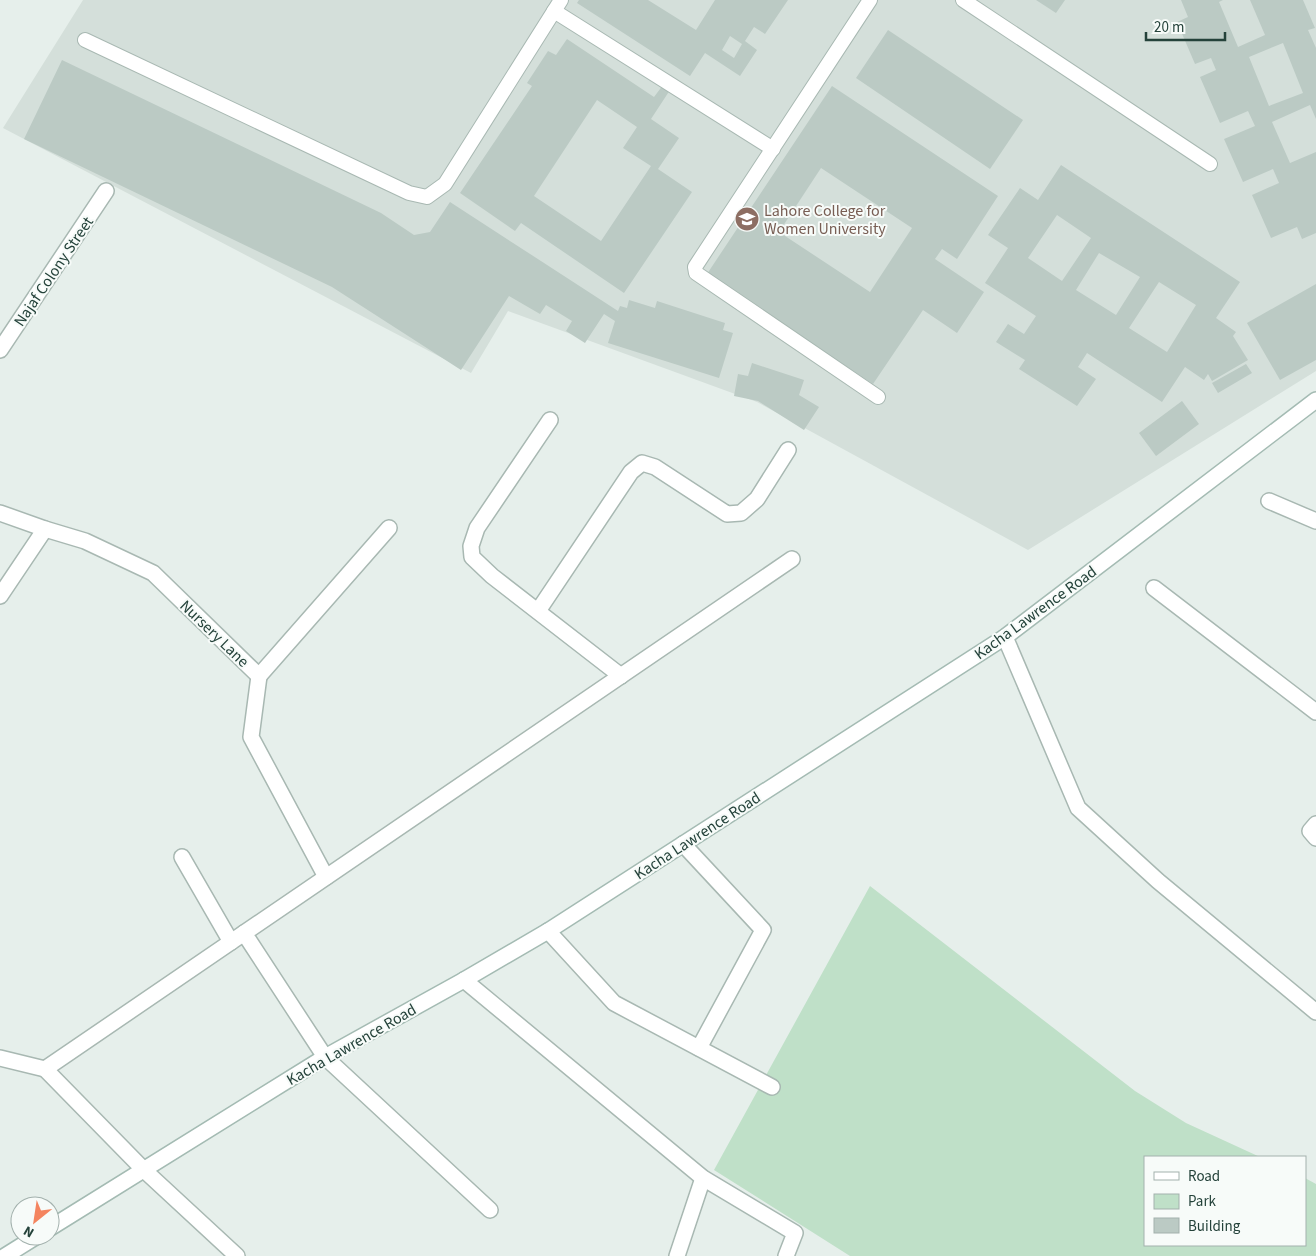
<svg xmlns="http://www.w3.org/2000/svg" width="1316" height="1256" viewBox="0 0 1316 1256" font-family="'Source Sans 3',sans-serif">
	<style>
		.built { fill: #d4dfda }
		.green { fill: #bfe0c8 }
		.building { fill: #bbcac4; fill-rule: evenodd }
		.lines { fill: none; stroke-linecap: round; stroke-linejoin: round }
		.lane-casing { stroke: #a8b8b2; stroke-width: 16 }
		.street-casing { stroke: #a8b8b2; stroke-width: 18 }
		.secondary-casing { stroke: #a4bbb3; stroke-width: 18 }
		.lane { stroke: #fff; stroke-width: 14 }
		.street { stroke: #fff; stroke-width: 15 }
		.secondary { stroke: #fff; stroke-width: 15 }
		.labels { text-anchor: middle; stroke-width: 4; stroke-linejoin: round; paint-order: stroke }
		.education-label { font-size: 16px; fill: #785e54; stroke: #f7fbf9; text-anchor: start }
		.street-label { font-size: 16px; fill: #24423a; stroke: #f7fbf9 }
	</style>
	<rect width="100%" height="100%" fill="#e6efeb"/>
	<path class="built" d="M83,0H1316V371L1028,550L757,402L508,311L471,373L3,128Z"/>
	<path class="green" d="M870,886L1135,1091L1186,1123L1260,1157H1145V1245H1305V1178L1316,1184V1256H850L714,1170Z"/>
	<g class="building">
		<path d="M579,0H648L696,30L715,0H788L765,34L754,27L745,41L757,50L740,76L705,53L690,76L577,3ZM730,36L742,44L734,58L722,50Z"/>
		<path d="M1036,0H1065L1056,13Z"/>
		<path d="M1181,0H1223L1219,2L1238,47L1265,35L1250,0H1303L1315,28L1308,30L1316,48V119L1310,105L1272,122L1290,163L1316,152V233L1302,239L1297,227L1271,238L1252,195L1279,183L1273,169L1243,182L1224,139L1255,126L1248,111L1220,123L1200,77L1216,70L1211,58L1195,64L1177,22L1188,17ZM1283,43L1303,93L1269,106L1249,57Z"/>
		<path d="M888,30L1023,120L990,169L856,78Z"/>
		<path d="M567,39L654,97L663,85L670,90L651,119L679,138L658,169L692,192L624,293L521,223L515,231L460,193L532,86L527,83L548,51L556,55ZM597,100L637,127L623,148L651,166L601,241L534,196Z"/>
		<path d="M62,60L381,213L414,235L430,232L450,202L618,311L620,306L627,308L629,300L655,308L657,301L725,323L723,330L733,333L719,378L608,343L615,321L604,314L585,343L566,331L572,321L546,305L540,314L509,296L461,370L332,287L24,139Z"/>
		<path d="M832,86L998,196L957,259L942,249L935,259L984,292L957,333L923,310L873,384L707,274ZM821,168L912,228L870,292L779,232Z"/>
		<path d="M1061,165L1240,282L1216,318L1236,332L1233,336L1248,360L1212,381L1208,374L1204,380L1185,367L1162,402L1087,353L1078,367L1096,379L1077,406L1019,369L1025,360L996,342L1008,324L1024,334L1036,316L985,283L1008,248L988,235L1020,188L1038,200ZM1057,215L1091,238L1062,281L1028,258ZM1099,253L1140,277L1116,315L1076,290ZM1159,282L1196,305L1167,352L1129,328Z"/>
		<path d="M1316,284V360L1280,380L1247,323Z"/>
		<path d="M752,363L804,380L799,395L819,407L804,430L758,401L734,396L738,374L748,376Z"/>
		<path d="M1246,364L1252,373L1218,393L1212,383Z"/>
		<path d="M1182,401L1199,424L1156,456L1139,433Z"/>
	</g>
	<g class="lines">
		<defs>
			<g id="lane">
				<path d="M870,0L695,267L696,273L878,397"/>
				<path d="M963,0L1210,164"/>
				<path d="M554,11L773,149"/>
				<path d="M85,40L409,193L427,197L445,184L561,0"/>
			</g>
			<g id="street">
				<path d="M0,350L106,191"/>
				<path d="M550,420L477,528L471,546L472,557L492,576L621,676"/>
				<path d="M1269,501L1316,521"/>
				<path d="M0,513L45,529L85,541L153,573L259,676"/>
				<path d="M1154,588L1316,712"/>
				<path d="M0,596L45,529"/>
				<path d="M538,611L631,472L642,463L655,467L727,514L741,513L757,499L788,450"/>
				<path d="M1005,637L1078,808L1158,881L1316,1012"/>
				<path d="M259,676L251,737L326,877"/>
				<path d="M259,676L389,528"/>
				<path d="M1316,824L1310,831L1316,838"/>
				<path d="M683,844L763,930L699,1048"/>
				<path d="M182,857L231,942"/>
				<path d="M548,931L614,1003L772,1087"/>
				<path d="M244,933L325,1057L490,1210"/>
				<path d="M464,980L703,1178L795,1233L786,1256"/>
				<path d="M0,1058L45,1069L792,559"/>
				<path d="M45,1069L144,1170L237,1256"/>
				<path d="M677,1256L703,1178"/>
			</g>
			<g id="secondary">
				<path d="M50,1228L325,1057L464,980L548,931L1005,637L1316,400"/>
				<path d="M5,1256L37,1236"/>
			</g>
		</defs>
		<use href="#lane" class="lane-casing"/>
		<use href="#street" class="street-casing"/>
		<use href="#secondary" class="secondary-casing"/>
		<use href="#lane" class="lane"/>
		<use href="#street" class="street"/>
		<use href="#secondary" class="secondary"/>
	</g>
	<defs>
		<symbol id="university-disc" viewBox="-11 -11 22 22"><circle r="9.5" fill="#8d6e63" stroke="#f7fbf9"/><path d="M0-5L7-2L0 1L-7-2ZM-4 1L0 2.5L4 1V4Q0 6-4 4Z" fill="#fff"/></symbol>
	</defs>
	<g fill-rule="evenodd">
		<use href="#university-disc" x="733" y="205" width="28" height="28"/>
	</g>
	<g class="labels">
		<g class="education-label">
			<text x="764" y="216">Lahore College for<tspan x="764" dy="18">Women University</tspan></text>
		</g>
		<g class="street-label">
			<text transform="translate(53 271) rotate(-56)" y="6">Najaf Colony Street</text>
			<text transform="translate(1035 612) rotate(-36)" y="6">Kacha Lawrence Road</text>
			<text transform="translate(215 633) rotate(44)" y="6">Nursery Lane</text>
			<text transform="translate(697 835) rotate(-33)" y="6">Kacha Lawrence Road</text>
			<text transform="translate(351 1044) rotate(-30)" y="6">Kacha Lawrence Road</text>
		</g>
	</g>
	<rect x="1144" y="1156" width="162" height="90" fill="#f7fbf9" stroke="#a3b1ad"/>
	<rect x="1154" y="1172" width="25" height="8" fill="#ffffff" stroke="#a3b1ad"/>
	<text x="1188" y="1181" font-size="15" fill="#24423a">Road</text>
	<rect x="1154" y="1194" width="25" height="15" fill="#bfe0c8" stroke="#a3b1ad"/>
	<text x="1188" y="1206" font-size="15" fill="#24423a">Park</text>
	<rect x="1154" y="1218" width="25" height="15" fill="#bbcac4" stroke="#a3b1ad"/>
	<text x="1188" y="1231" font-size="15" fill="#24423a">Building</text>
	<g transform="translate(35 1221) rotate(210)"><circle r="24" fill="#f7fbf9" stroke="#a3b1ad"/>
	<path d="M0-4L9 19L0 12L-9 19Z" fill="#f4845f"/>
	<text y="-8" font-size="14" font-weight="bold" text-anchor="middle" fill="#24423a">N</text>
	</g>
	<path d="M1146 32v8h79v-8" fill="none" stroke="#24423a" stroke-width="2.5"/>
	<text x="1154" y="32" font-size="15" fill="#24423a" stroke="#f7fbf9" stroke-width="4" paint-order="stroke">20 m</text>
</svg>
